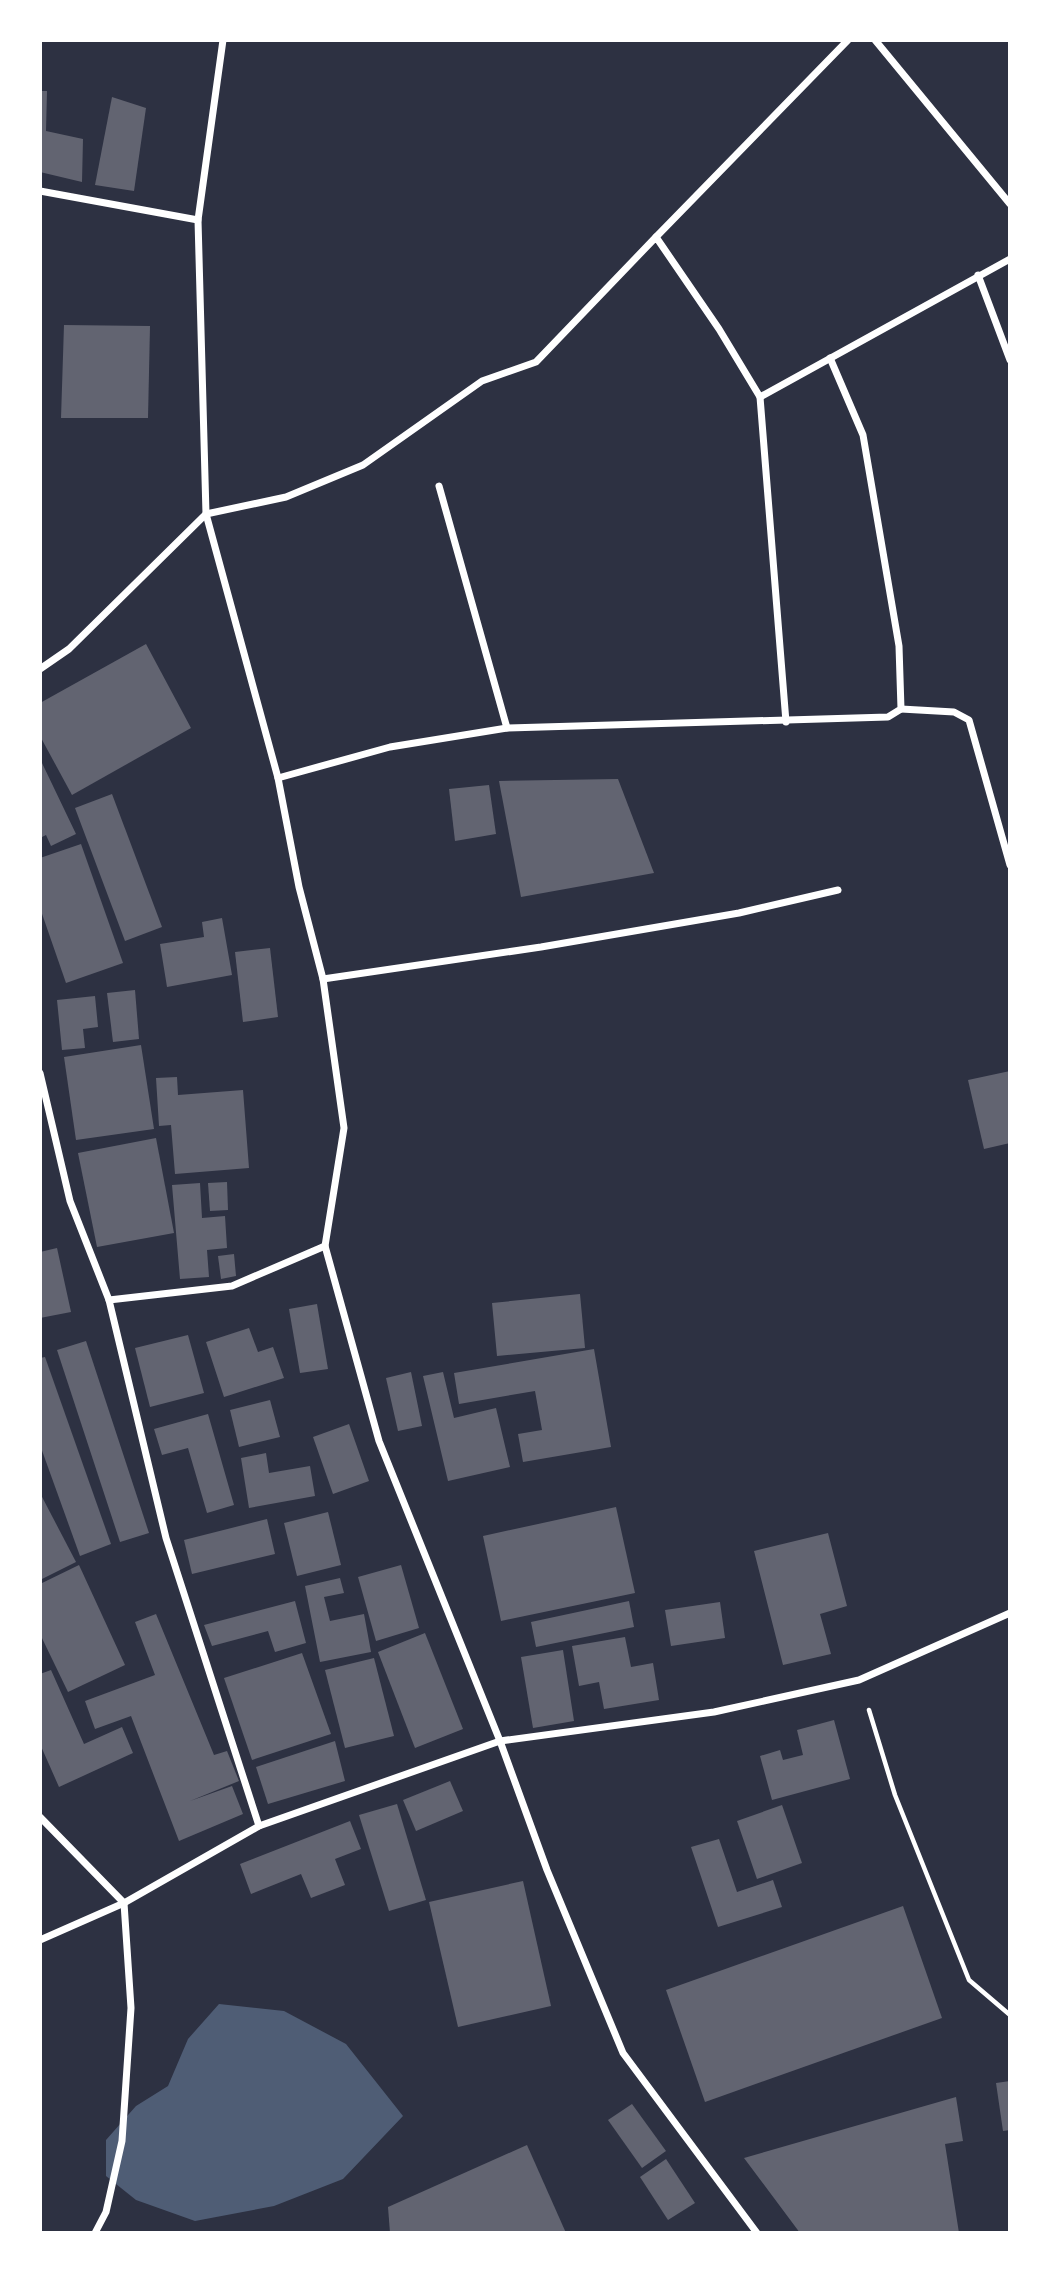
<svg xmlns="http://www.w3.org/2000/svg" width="1050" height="2273" viewBox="0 0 1050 2273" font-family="'Roboto Condensed',sans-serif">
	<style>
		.water { fill: #4f5d75 }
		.building { fill: #626471 }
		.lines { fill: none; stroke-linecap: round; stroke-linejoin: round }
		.path { stroke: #fff; stroke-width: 4.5 }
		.minor { stroke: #fff; stroke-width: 7 }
	</style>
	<rect width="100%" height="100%" fill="#2d3142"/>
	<path class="water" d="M219,2004L284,2011L346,2044L403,2116L343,2179L274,2206L195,2221L136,2200L106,2176V2140L136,2106L168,2086L188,2039Z"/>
	<g class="building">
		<path d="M40,91H47L46,131L83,139L82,182L40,172Z"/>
		<path d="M112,97L146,108L134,191L95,185Z"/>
		<path d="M64,325L150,326L148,418H61Z"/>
		<path d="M146,644L191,728L72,795L40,736V703Z"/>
		<path d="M42,763L76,834L51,846L46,835L40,838Z"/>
		<path d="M618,779L654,873L521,897L499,781Z"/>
		<path d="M489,785L496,834L455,841L449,789Z"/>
		<path d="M112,794L162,927L125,941L75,808Z"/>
		<path d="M81,844L123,963L66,983L40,908V858Z"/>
		<path d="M222,918L232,975L167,987L160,944L204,937L202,922Z"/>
		<path d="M270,948L278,1017L243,1022L235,952Z"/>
		<path d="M135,990L139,1039L113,1042L107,993Z"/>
		<path d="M95,996L98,1027L83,1029L85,1048L62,1050L57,1000Z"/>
		<path d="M141,1045L154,1129L76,1140L64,1057Z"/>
		<path d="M1010,1071V1143L984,1149L968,1080Z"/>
		<path d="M177,1077L178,1095L243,1090L249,1168L175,1174L171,1125L159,1126L156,1078Z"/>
		<path d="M156,1138L174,1233L97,1247L78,1153Z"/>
		<path d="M227,1182L228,1210L210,1211L208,1183Z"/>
		<path d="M200,1183L202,1218L225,1216L227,1248L207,1250L209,1277L180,1279L172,1185Z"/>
		<path d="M57,1248L71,1312L40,1318V1252Z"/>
		<path d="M234,1254L236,1276L221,1279L218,1256Z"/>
		<path d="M580,1294L585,1348L497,1356L492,1303Z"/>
		<path d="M317,1304L328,1369L300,1373L289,1309Z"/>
		<path d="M249,1328L258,1352L273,1347L284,1378L224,1397L206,1342Z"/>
		<path d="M188,1335L204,1393L150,1407L135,1348Z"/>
		<path d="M86,1341L149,1533L120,1542L57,1350Z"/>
		<path d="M594,1349L611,1447L523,1462L518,1434L542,1430L535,1391L459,1404L454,1373Z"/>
		<path d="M45,1357L111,1544L80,1556L40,1445V1358Z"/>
		<path d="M411,1372L422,1426L398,1431L386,1378Z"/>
		<path d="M443,1372L454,1418L496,1408L510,1467L448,1481L423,1376Z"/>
		<path d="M270,1400L280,1437L239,1447L230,1410Z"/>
		<path d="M208,1414L234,1505L207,1513L188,1448L162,1455L154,1429Z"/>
		<path d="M349,1424L369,1481L333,1494L313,1437Z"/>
		<path d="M266,1453L269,1473L310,1466L315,1496L249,1508L241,1458Z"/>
		<path d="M40,1493L76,1562L40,1580Z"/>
		<path d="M616,1507L635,1593L501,1621L483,1536Z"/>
		<path d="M328,1512L341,1565L297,1576L284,1523Z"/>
		<path d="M267,1519L275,1554L192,1574L184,1540Z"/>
		<path d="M828,1533L847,1606L820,1614L831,1654L783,1665L754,1551Z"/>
		<path d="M79,1565L125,1665L68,1692L40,1634V1584Z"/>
		<path d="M401,1565L419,1628L376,1641L358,1577Z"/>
		<path d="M340,1578L344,1593L324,1597L330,1621L364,1614L371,1652L320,1662L305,1586Z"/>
		<path d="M295,1601L306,1643L275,1652L268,1631L212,1646L204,1625Z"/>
		<path d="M629,1601L634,1627L536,1647L531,1622Z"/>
		<path d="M720,1602L725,1638L671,1646L665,1610Z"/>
		<path d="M156,1614L214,1755L227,1751L239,1781L190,1801L232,1786L243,1814L179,1841L131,1716L95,1729L85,1701L155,1675L135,1622Z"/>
		<path d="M425,1633L463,1729L415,1748L378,1652Z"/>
		<path d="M625,1637L631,1667L653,1663L659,1700L604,1709L599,1682L579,1686L572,1646Z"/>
		<path d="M563,1650L574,1721L533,1728L521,1657Z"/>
		<path d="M302,1653L331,1734L252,1760L224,1678Z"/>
		<path d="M374,1658L394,1736L345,1748L325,1670Z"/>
		<path d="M51,1670L84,1744L122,1727L133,1753L59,1787L40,1744V1674Z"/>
		<path d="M834,1720L850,1779L772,1800L760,1756L780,1750L783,1760L803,1755L797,1730Z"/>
		<path d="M335,1741L345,1781L268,1804L256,1767Z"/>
		<path d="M450,1781L463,1811L416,1831L403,1800Z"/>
		<path d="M397,1804L426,1900L389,1911L359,1815Z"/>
		<path d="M782,1805L802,1863L757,1879L737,1821Z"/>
		<path d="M350,1821L361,1849L335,1859L345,1885L311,1898L301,1874L251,1894L240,1864Z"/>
		<path d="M719,1839L737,1892L773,1880L782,1907L718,1927L691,1847Z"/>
		<path d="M523,1881L551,2006L458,2027L429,1902Z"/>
		<path d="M903,1906L942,2018L705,2102L666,1990Z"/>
		<path d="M1010,2081V2130L1003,2131L996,2083Z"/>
		<path d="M956,2097L963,2141L945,2144L959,2233H800L744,2158Z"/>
		<path d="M632,2104L666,2151L642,2168L608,2120Z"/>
		<path d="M527,2145L566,2233H390L388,2207Z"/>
		<path d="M666,2159L695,2203L668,2220L640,2177Z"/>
	</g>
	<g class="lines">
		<path class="path" d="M869,1710L895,1795L969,1980L1010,2015"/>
		<g class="minor">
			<path d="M223,40L198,220L206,514L278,778L299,887L323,979L344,1128L325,1246L379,1441L500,1741L547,1870L623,2053L757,2233"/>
			<path d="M875,40L1010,204"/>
			<path d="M40,191L198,220"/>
			<path d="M656,237L848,40"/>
			<path d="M978,275L1010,360"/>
			<path d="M760,397L786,722"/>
			<path d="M439,486L507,728"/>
			<path d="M40,669L69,649L206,514L286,497L363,465L482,381L536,362L656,237L719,329L760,397L1010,259"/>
			<path d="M901,709L954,712L969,720L1010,865"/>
			<path d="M278,778L390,747L507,728L888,717L901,709L899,646L863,435L830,358"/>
			<path d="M323,979L541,947L739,913L838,890"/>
			<path d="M40,1073L70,1201L109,1300L166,1538L259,1826"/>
			<path d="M109,1300L232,1286L325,1246"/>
			<path d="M40,1817L124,1903L131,2008L122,2141L106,2212L95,2233"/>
			<path d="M40,1940L124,1903L259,1826L500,1741L714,1712L859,1680L1010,1613"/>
		</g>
	</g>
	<rect width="1050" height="2273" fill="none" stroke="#ffffff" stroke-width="84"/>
</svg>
